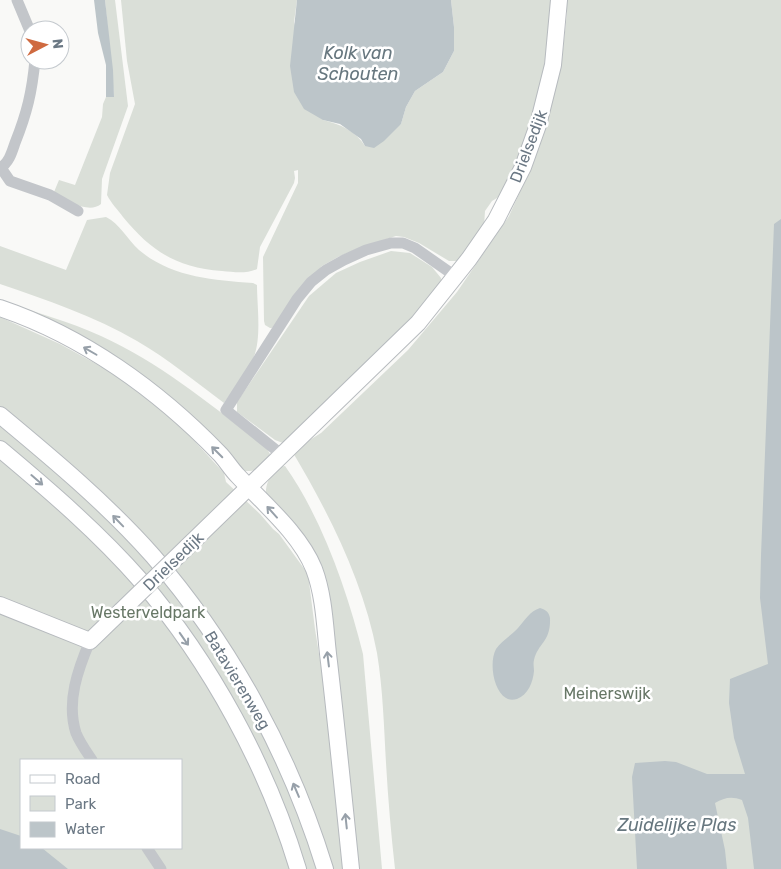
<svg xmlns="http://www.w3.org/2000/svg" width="781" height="869" viewBox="0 0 781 869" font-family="Rubik,sans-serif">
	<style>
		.green { fill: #dadfd8; fill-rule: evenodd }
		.water { fill: #bcc5c9 }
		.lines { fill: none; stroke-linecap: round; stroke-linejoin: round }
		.secondary-casing { stroke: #b6babe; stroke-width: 18 }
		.street { stroke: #c3c6ca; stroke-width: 11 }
		.secondary { stroke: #fff; stroke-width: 16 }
		.secondary-bridge-casing { stroke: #b6babe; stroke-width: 18; stroke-linecap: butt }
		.secondary-bridge { stroke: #fff; stroke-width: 16 }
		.oneway { stroke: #97a0a9 }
		.labels { text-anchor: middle; stroke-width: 5; stroke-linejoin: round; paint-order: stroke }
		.street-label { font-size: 16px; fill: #6b7884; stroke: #fff }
		.park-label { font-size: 16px; fill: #677766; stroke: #fff }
		.water-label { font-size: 18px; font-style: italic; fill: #67777f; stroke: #fff }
	</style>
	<rect width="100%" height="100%" fill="#f9f9f7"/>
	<g class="green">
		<path d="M105,0H115L128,106L102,179L101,204C89,214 70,201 57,197L54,192L59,180L75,185L102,117L103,104L106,97H114Z"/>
		<path d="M121,0H297L294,22L323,120C340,124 356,131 365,146L401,124L406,107L415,91L443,72L454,51V27L451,0H554L539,100L508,186L497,198L492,201L485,211L484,227L458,261H449L419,243L404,237L396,236L359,248L338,257L322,266L272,328H270L265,325L264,321L263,257L298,183V170L294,171L295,178L294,183L260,247L257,269C246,274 234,272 222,271C177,268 151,251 123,217C118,210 111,203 107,195L110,173L135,104L127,61Z"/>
		<path d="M567,0H781V869H395C391,834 388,798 386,763C384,727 383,690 377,653C364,583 329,513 292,451L321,433L408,350L457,292L509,216L534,161L552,103L562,59L567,13Z"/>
		<path d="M106,217C119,223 128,240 139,250C171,277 212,280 253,283L257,285C257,306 262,339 253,359C246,374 234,389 224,403C196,382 168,359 137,341C94,316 47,300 0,284V246L66,270L87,220Z"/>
		<path d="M391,251L410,253L432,267L441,278V285L436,294L283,443L275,440L237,412V402L309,296L336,273L360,262Z"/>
		<path d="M0,300C33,312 69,321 101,336C161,363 213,407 266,447L270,454C263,466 258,472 244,471L158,393L0,305Z"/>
		<path d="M0,317L60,344L111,372L176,421L224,473L226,482L260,514L273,529L279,534L308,574L315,629L330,723L345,869H0ZM21,760H181V848H21Z"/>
		<path d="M285,466C322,518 348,593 363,654L382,869H355L324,586L266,497C265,484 269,477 278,467Z"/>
	</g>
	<g class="water">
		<path d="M94,0H105L113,70L114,97H106V65L98,33Z"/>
		<path d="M297,0H451L454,27V51L443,72L415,91L406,107L401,124L384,141L374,148L365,146L361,139L340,124L323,120L304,109L294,92L290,66Z"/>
		<path d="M781,219V869H754L748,818L742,800C731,796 724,798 715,803L725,850L727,869H637L632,777L635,763L665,761L676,762L707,774H745L734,738L729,703L730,679L768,664L760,598L761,555L774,224Z"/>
		<path d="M540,608C546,610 549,612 550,618C551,642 538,643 534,660C533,663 534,668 534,671C533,682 528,695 517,699C513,700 509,700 506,698C493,690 489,662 496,649C501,641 512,635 518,628C525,620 530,611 540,608Z"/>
		<path d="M0,829L21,836V848H42L68,869H0Z"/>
	</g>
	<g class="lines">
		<defs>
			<g id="secondary">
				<path d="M0,308C83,336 158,390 219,453C226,460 231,469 238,476C264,504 300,534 314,569C325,598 325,632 329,662C337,731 344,800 351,869"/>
				<path d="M0,415C53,459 107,504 153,556C231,646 290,755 325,869"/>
				<path d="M0,449C49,490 99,533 141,581C211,663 267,766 298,869"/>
				<path d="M187,547L418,323L469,259L496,220L523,167L538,125L553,65L559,0"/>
				<path d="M0,605L90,641L121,611"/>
			</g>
		</defs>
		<use href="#secondary" class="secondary-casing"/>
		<g class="street">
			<path d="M17,0L30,31"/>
			<path d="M0,168C9,163 12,152 15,143C27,113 32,92 35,60"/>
			<path d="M1,168L10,181L50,195L78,211"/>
			<path d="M281,454L226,410L297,299L311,282L326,270L344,260L366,250L391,243H403L415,248L455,276"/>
			<path d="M90,641C78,669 66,702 76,733C80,743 86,751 92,760"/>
			<path d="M147,848L161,869"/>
		</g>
		<use href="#secondary" class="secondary"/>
		<defs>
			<path id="secondary-bridge" d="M121,611L187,547"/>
		</defs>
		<use href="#secondary-bridge" class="secondary-bridge-casing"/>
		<use href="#secondary-bridge" class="secondary-bridge"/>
	</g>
	<defs><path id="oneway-shaft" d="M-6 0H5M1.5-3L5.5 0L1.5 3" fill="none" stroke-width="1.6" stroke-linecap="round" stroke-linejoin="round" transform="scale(1.25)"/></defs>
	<g class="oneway">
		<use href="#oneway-shaft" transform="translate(90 351) rotate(-150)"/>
		<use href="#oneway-shaft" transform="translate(217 452) rotate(-135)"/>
		<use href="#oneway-shaft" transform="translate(37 480) rotate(41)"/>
		<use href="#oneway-shaft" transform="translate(272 512) rotate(-132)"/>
		<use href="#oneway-shaft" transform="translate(118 521) rotate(-134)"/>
		<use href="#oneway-shaft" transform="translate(184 639) rotate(55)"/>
		<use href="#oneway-shaft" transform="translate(328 659) rotate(-97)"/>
		<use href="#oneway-shaft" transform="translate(296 790) rotate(-113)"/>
		<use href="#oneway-shaft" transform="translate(346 821) rotate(-96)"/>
	</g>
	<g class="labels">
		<g class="street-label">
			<text transform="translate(528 146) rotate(-69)" y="6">Drielsedijk</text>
			<text transform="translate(173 561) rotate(-44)" y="6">Drielsedijk</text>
			<text transform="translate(238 680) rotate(59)" y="6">Batavierenweg</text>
		</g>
		<g class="park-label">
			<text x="148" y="618">Westerveldpark</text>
			<text x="607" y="699">Meinerswijk</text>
		</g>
		<g class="water-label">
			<text x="358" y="59">Kolk van<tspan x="358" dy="21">Schouten</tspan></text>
			<text x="677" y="831">Zuidelijke Plas</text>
		</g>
	</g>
	<rect x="20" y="759" width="162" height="90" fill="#ffffff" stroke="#c4c9ce"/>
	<rect x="30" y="775" width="25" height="8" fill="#ffffff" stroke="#c4c9ce"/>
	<text x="65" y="784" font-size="15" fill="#6b7884">Road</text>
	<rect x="30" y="796" width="25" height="15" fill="#dadfd8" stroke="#c4c9ce"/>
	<text x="65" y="809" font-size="15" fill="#6b7884">Park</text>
	<rect x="30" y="822" width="25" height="15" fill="#bcc5c9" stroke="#c4c9ce"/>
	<text x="65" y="834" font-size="15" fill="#6b7884">Water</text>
	<g transform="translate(45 45) rotate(84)"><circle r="24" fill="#ffffff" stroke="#c4c9ce"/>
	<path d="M0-4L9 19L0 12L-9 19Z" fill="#cf6a40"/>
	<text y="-8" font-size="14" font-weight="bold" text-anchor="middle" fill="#6b7884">N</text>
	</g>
</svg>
